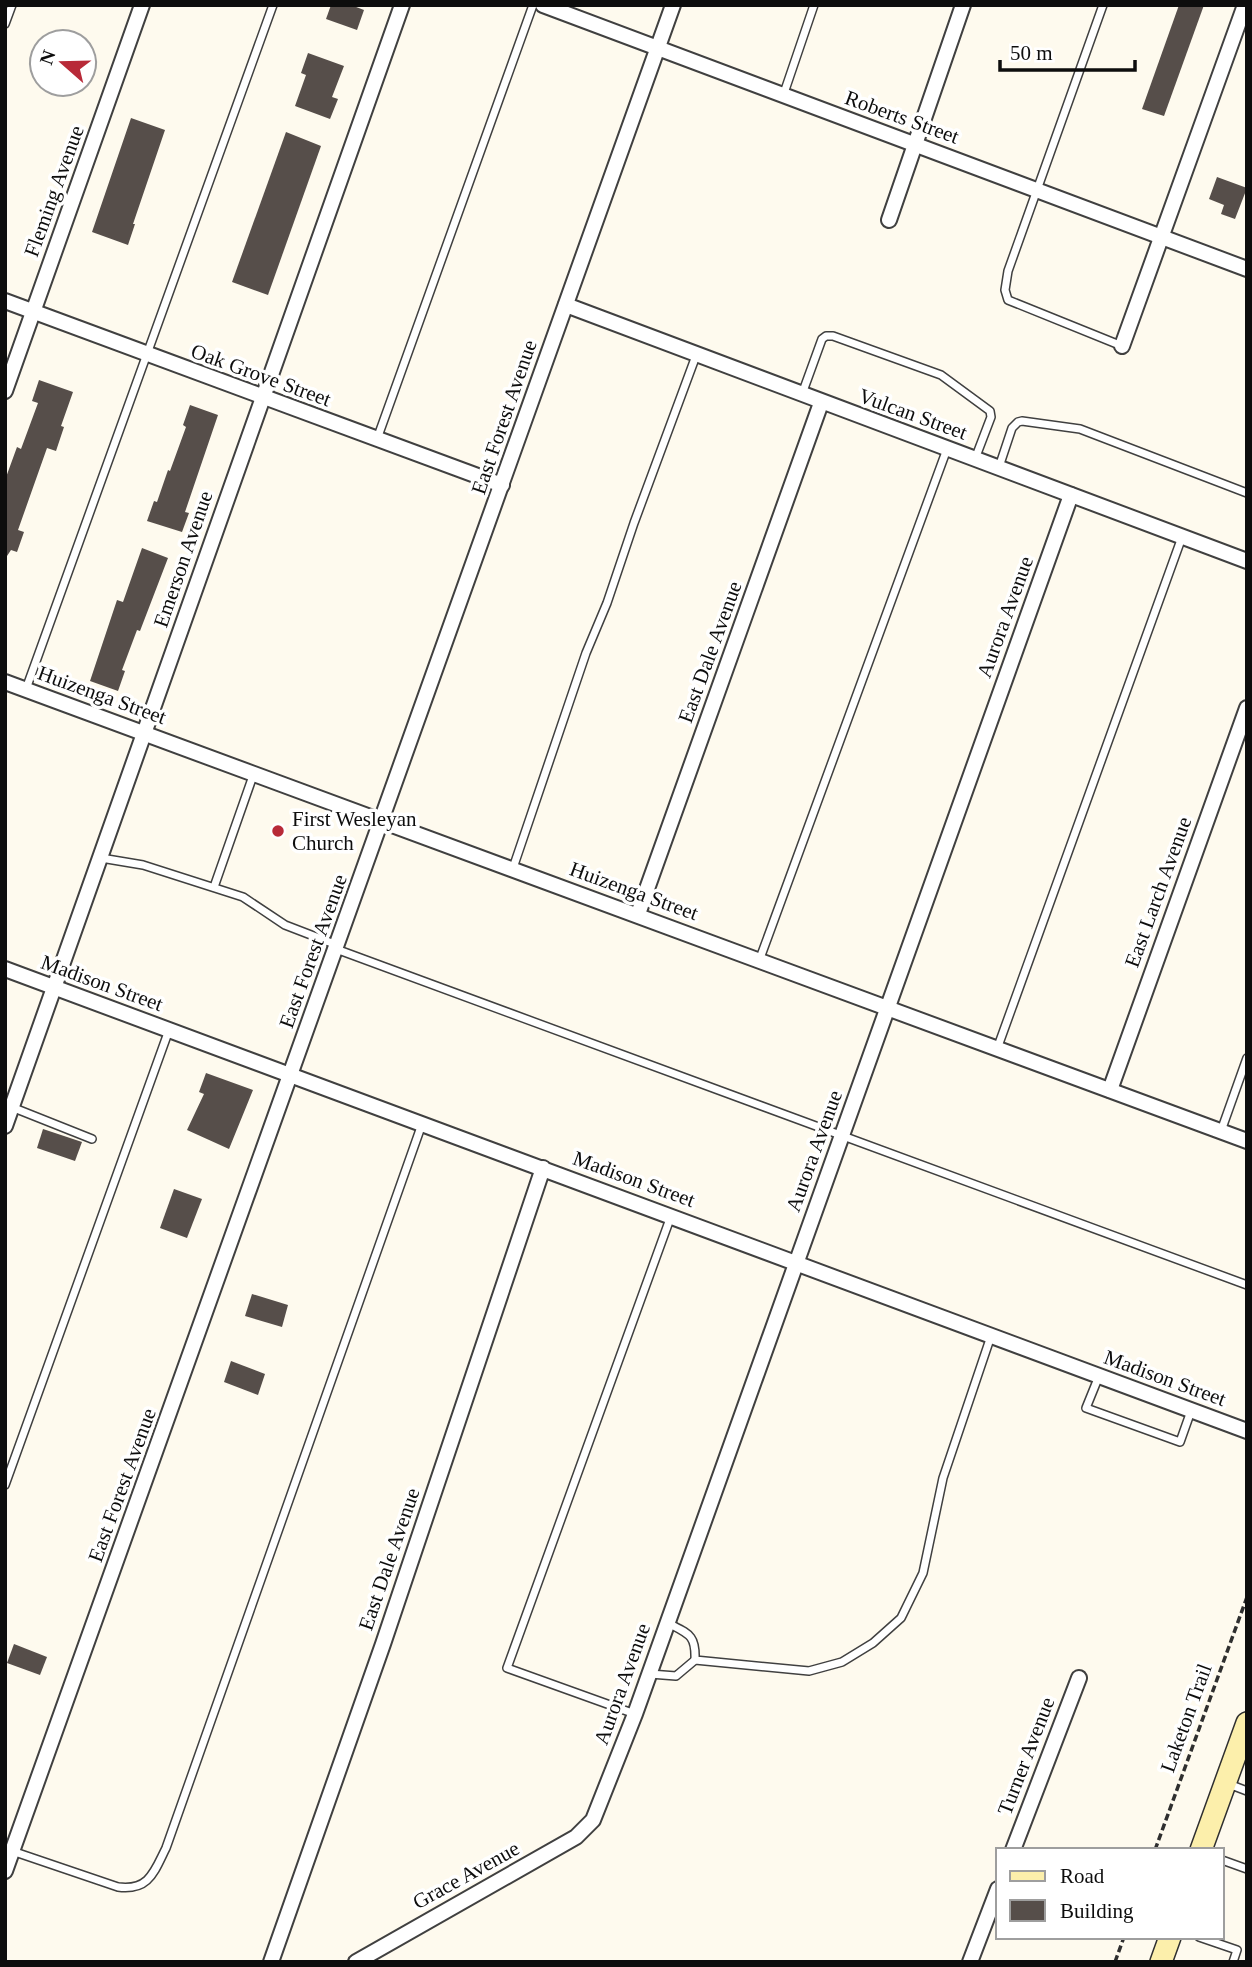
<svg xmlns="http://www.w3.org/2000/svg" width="1252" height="1967" viewBox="0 0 1252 1967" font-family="Georgia,serif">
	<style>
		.building { fill: #564e4a }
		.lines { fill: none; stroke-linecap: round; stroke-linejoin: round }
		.service-casing { stroke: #404040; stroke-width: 10 }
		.minor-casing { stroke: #404040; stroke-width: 18 }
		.secondary-casing { stroke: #2f2f2f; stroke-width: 24 }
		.path { stroke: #2f2f2f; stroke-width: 3.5; stroke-dasharray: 7 3.5; stroke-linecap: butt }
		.service { stroke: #fff; stroke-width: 7 }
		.minor { stroke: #fff; stroke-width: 14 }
		.secondary { stroke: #fcefab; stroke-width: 21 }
		.poi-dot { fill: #b82a38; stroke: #fff; stroke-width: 2.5 }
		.labels { text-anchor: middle; stroke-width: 7; stroke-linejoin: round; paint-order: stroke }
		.street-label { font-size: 21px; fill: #0d0d0d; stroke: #fff }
		.poi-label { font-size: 21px; fill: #0d0d0d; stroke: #fff; text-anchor: start }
	</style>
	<rect width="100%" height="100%" fill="#fefaee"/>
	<g class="building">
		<path d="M331,5H351L364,10L357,30L326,19Z"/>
		<path d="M1179,5H1204L1164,116L1142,109Z"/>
		<path d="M308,53L344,66L332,97L338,99L330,119L295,106L306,75L301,73Z"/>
		<path d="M131,118L165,130L133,224H135L128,245L92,232Z"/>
		<path d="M286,132L321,146L268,295L232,282Z"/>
		<path d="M1217,177L1247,188L1235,219L1221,214L1224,205L1209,199Z"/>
		<path d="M39,380L73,392L61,426L64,427L56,451L47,448L18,530L24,532L17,552L11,550L5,559V480L17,447L21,449L38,403L32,401Z"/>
		<path d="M190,405L218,415L185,512L189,513L182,532L147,521L154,501L157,502L168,470L170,471L186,427L183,425Z"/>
		<path d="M142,548L168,558L140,631L137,630L122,670L125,671L118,691L90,681L117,600L123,602Z"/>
		<path d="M206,1073L253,1090L229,1149L187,1130L204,1094L199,1092Z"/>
		<path d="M43,1129L82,1142L75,1161L37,1148Z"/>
		<path d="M174,1189L202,1199L187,1238L160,1228Z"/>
		<path d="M252,1294L288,1305L282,1327L245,1316Z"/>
		<path d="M231,1361L265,1374L258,1395L224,1382Z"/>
		<path d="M14,1644L47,1657L40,1675L7,1663Z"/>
	</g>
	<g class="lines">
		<defs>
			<g id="service">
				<path d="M1103,5L1008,271L1005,290L1008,300L1122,346"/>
				<path d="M5,24L12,5"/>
				<path d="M783,96L814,5"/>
				<path d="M802,394L822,339L826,336H833L941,375L990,411L991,417L975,459"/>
				<path d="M377,439L533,5"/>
				<path d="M999,467L1012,428L1018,422L1022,421L1080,429L1247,493"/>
				<path d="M26,689L273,5"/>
				<path d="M101,858L143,865L243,897L285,925L337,945"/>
				<path d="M513,868L586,653L607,603L634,523L697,353"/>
				<path d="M214,887L254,773"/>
				<path d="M336,949L1247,1285"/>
				<path d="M759,961L947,449"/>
				<path d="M997,1049L1182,537"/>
				<path d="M9,1106L92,1139"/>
				<path d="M1221,1131L1247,1058"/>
				<path d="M1099,1376L1086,1408L1180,1442L1191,1411"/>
				<path d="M5,1485L169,1030"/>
				<path d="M668,1623C689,1634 696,1635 695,1660L809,1671L842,1662L873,1643L901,1618L923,1573L943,1478L991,1336"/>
				<path d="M650,1674L676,1676L695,1660"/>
				<path d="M635,1714L507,1668L671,1216"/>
				<path d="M1226,1783L1247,1791"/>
				<path d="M12,1851L118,1887C149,1891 154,1872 166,1848L422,1124"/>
				<path d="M1222,1860L1247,1869"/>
				<path d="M1199,1937L1237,1950L1233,1962"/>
			</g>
			<g id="minor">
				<path d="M543,5L1247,269"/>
				<path d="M889,220L963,5"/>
				<path d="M5,301L502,485"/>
				<path d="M566,305L1247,561"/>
				<path d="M1122,346L1245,5"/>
				<path d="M5,391L142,5"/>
				<path d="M5,682L1247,1141"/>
				<path d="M638,914L821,403"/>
				<path d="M5,969L1247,1431"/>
				<path d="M1110,1090L1247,708"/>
				<path d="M5,1126L402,5"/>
				<path d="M1013,1850L1079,1678"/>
				<path d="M5,1871L673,5"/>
				<path d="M271,1962L383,1644L543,1168"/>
				<path d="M356,1962L576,1837L593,1820L635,1714L1071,495"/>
				<path d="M970,1962L998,1889"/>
			</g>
			<g id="secondary">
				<path d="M1201,1850L1247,1723"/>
				<path d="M1161,1962L1170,1937"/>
			</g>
		</defs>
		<use href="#service" class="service-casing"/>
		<use href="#minor" class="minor-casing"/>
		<use href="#secondary" class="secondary-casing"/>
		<g class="path">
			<path d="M1155,1850L1247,1597"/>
			<path d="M1115,1962L1124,1937"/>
		</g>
		<use href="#service" class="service"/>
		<use href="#minor" class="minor"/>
		<use href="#secondary" class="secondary"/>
	</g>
	<circle class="poi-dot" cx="278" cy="831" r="7"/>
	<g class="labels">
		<g class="street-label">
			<text transform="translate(902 117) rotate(20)" y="7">Roberts Street</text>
			<text transform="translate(54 191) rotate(-70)" y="7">Fleming Avenue</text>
			<text transform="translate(261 375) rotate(20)" y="7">Oak Grove Street</text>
			<text transform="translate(913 414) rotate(20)" y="7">Vulcan Street</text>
			<text transform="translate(504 417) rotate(-71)" y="7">East Forest Avenue</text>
			<text transform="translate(183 559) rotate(-71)" y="7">Emerson Avenue</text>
			<text transform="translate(1005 617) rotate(-70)" y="7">Aurora Avenue</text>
			<text transform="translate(710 652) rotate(-70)" y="7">East Dale Avenue</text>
			<text transform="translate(102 695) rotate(20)" y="7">Huizenga Street</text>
			<text transform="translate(634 891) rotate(20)" y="7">Huizenga Street</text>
			<text transform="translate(1158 892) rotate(-70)" y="7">East Larch Avenue</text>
			<text transform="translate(313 951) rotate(-70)" y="7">East Forest Avenue</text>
			<text transform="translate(102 983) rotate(20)" y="7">Madison Street</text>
			<text transform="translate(814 1151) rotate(-70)" y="7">Aurora Avenue</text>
			<text transform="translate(634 1179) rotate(20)" y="7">Madison Street</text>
			<text transform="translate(1165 1378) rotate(20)" y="7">Madison Street</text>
			<text transform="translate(122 1485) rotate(-70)" y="7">East Forest Avenue</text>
			<text transform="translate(389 1559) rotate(-71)" y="7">East Dale Avenue</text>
			<text transform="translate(622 1684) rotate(-70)" y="7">Aurora Avenue</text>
			<text transform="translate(1186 1718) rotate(-70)" y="7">Laketon Trail</text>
			<text transform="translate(1026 1756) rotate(-69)" y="7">Turner Avenue</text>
			<text transform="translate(466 1875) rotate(-29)" y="7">Grace Avenue</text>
		</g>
		<g class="poi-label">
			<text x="292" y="826">First Wesleyan<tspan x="292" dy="24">Church</tspan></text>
		</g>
	</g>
	<rect width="1252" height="1967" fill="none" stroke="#0d0d0d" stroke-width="14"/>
	<rect x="996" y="1848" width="228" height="91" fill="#ffffff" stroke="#9e9e9e" stroke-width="2"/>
	<rect x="1010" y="1871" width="35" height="10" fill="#fcefab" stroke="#9e9e9e" stroke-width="2"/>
	<text x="1060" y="1883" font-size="21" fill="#0d0d0d">Road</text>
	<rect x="1010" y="1900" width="35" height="21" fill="#564e4a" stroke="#9e9e9e" stroke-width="2"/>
	<text x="1060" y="1918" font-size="21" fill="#0d0d0d">Building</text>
	<g transform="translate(63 63) rotate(290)"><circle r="33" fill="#ffffff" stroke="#9e9e9e" stroke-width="2"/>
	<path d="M0-5L12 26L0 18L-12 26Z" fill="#b82a38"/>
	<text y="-10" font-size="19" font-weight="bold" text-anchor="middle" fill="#0d0d0d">N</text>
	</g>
	<path d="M1000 60v10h135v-10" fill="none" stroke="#0d0d0d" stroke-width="3.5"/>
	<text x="1010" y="60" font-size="21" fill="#0d0d0d" stroke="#ffffff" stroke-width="5" paint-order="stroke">50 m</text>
</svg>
